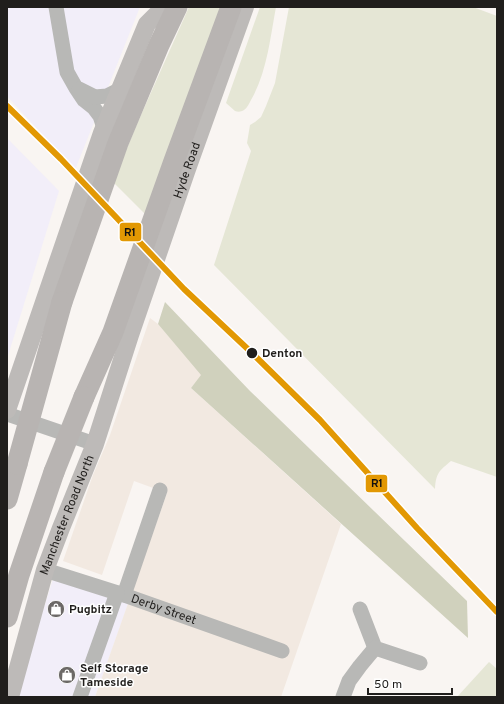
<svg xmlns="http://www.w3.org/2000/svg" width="504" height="704" viewBox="0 0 504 704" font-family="Overpass,sans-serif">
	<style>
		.commercial { fill: #f2eef9 }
		.built { fill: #f2e9e1 }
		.green { fill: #e5e6d5 }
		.forest { fill: #d0d1bd }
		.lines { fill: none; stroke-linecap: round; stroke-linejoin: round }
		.minor { stroke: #b8b8b6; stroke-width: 15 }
		.major { stroke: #bdbab8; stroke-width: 18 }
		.highway { stroke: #b8b4b2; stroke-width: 21 }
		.highway-bridge { stroke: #b8b4b2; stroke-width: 21 }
		.rail-1-casing { stroke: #fff; stroke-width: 9 }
		.rail-1 { stroke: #e29803; stroke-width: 6 }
		.stop-dot { fill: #201e1c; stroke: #fff; stroke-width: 1.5 }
		.labels { text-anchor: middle; stroke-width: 3; stroke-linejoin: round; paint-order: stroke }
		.street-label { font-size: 12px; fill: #201e1c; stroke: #fff }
		.stop-label { font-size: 12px; font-weight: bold; fill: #201e1c; stroke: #fff; text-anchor: start }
		.poi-label { font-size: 12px; font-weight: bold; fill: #201e1c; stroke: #fff; text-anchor: start }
		.line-badge { stroke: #fff; stroke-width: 1.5 }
		.pale-badge-label { font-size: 11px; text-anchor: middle; font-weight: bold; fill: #111 }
	</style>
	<rect width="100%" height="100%" fill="#f9f5f2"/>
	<g class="commercial">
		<path d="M7,7H140L75,170L7,96Z"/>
		<path d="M7,138L59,191L7,359Z"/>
		<path d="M54,576L128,604L95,697H19L22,676Z"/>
	</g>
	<path class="built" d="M150,318L158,324L202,375L191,388L341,524L281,697H95L167,493L134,481L102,575L63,561L93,475L110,435Z"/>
	<g class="green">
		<path d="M189,7H222L147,216L113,182L137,124Z"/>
		<path d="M260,7H276C270,39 267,72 251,100C249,104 247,108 244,110C241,112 238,112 235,111L226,103Z"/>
		<path d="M289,7H473L497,16V477L451,461C439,471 436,473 435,489L214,265L251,151L247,143L250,125L255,122L261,117L266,106L275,83Z"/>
		<path d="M489,662L497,669V697H457Z"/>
	</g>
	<path class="forest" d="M165,302L250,391L467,601L468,638L191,388L201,375L158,324Z"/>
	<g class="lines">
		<g class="minor">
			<path d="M56,7L67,72L76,88L84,100L94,108L100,116L104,128"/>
			<path d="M79,89L95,97L107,96L119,90"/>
			<path d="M7,414L95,444"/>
			<path id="s1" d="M45,570L124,595L282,651"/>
			<path d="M124,595L160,490"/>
			<path d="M360,609L375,648L420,663"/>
			<path d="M80,697L117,593"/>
			<path d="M343,697L349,681L360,666L375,648"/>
		</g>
		<g class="major">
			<path d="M7,410L102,133L147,24L164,7"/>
			<path id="s2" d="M10,697L45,570L61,528L95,444L130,335L187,169L245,7"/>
		</g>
		<g class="highway">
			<path d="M62,302L118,143L159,45L177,7"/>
			<path d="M84,397L113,332L174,161L231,7"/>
			<path d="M7,499L17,464"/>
			<path d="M7,617L19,575L54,472"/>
		</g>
		<g class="highway-bridge">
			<path d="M17,464L62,302"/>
			<path d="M54,472L84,397"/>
		</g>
		<defs>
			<path id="rail-1" d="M7,106L61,159L184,289L252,353L320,420L417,528L497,612"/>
		</defs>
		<use href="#rail-1" class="rail-1-casing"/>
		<use href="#rail-1" class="rail-1"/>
	</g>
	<defs>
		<symbol id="shop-disc" viewBox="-11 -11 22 22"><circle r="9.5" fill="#6c6967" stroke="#fff"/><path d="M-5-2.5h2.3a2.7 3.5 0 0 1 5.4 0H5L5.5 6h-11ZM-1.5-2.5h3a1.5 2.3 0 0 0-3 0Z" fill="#fff"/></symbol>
	</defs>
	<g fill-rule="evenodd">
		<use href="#shop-disc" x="46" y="599" width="20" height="20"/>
		<use href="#shop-disc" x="57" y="665" width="20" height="20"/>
	</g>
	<circle class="stop-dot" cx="252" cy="353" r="6"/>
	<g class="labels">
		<g class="street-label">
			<text dy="4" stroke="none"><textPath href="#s2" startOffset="556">Hyde Road</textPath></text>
			<text dy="4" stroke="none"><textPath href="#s2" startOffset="191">Manchester Road North</textPath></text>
			<text dy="4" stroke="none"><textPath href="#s1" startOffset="125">Derby Street</textPath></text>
		</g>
		<g class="stop-label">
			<text x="262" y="357">Denton</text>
		</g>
		<g class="poi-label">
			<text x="69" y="613">Pugbitz</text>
			<text x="80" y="672">Self Storage<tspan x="80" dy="14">Tameside</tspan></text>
		</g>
	</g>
	<g class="line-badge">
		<rect x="119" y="222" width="23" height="20" rx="4" fill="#e29803"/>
		<rect x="365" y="474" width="23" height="19" rx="4" fill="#e29803"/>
	</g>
	<g class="pale-badge-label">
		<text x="130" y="236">R1</text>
		<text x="377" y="487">R1</text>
	</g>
	<rect width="504" height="704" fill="none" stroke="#201e1c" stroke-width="16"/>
	<path d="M368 688v6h84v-6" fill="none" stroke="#201e1c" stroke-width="2"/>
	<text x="374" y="688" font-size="12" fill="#201e1c" stroke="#ffffff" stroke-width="3" paint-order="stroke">50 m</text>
</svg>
